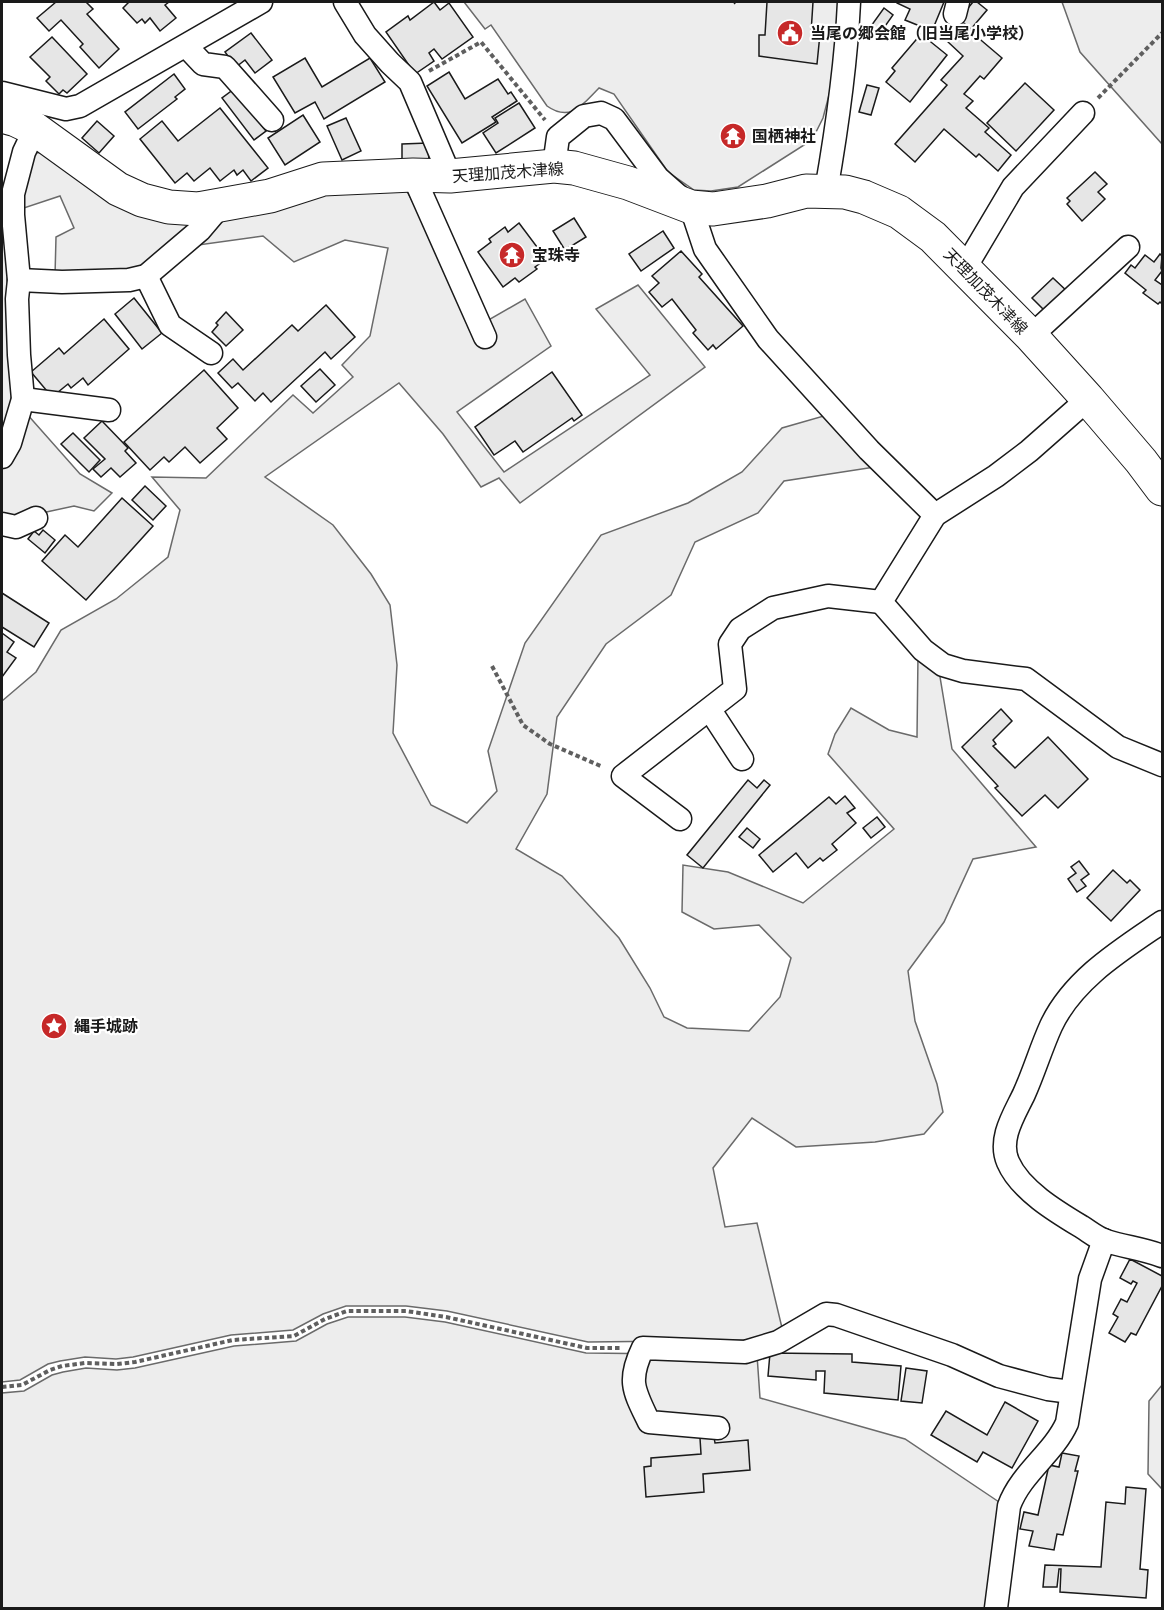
<svg xmlns="http://www.w3.org/2000/svg" width="1164" height="1610" viewBox="0 0 1164 1610" font-family="'Fira Sans Condensed','Noto Sans JP',sans-serif">
	<style>
		.green { fill: #ededed; stroke: #6a6a6a; stroke-width: 1.5 }
		.building { fill: #e6e6e6; stroke: #1a1a1a; stroke-width: 1.5 }
		.lines { fill: none; stroke-linecap: round; stroke-linejoin: round }
		.street-casing { stroke: #1a1a1a; stroke-width: 25 }
		.primary-casing { stroke: #1a1a1a; stroke-width: 35 }
		.path { stroke: #5f5f5f; stroke-width: 4; stroke-dasharray: 4.5 3; stroke-linecap: butt }
		.street { stroke: #fff; stroke-width: 22 }
		.primary { stroke: #fff; stroke-width: 33 }
		.fence { stroke: #1a1a1a; stroke-width: 1.5; stroke-dasharray: 8 3; stroke-linecap: butt }
		.labels { text-anchor: middle; stroke-width: 4.5; stroke-linejoin: round; paint-order: stroke }
		.poi-label { font-size: 16px; font-weight: bold; fill: #1a1a1a; stroke: #fff; text-anchor: start }
		.street-label { font-size: 16px; fill: #1a1a1a; stroke: #fff }
	</style>
	<rect width="100%" height="100%" fill="#fff"/>
	<g class="green">
		<path d="M464,2H839L834,76L823,118L812,140L738,187L711,191L694,190L668,172L614,94L599,88C583,104 571,123 547,106L491,25L485,29Z"/>
		<path d="M1062,2H1162V144L1080,52Z"/>
		<path d="M43,152L196,222L144,271L55,276L56,237L74,228L60,196L18,210L29,154Z"/>
		<path d="M403,184L432,238L473,329L525,299L551,346L457,412L504,472L650,375L596,309L638,285L705,367L520,503L499,478L481,487L443,434L399,383L265,477L333,525L371,574L390,605L397,665L393,733L431,805L467,823L497,791L488,751L525,643L601,535L688,503L742,472L782,428L827,415L875,467L784,481L758,513L695,542L671,595L606,644L557,717L547,794L516,849L562,876L619,938L650,988L664,1017L687,1028L749,1031L780,997L791,958L759,925L714,929L682,912L683,865L728,872L803,903L894,829L828,754L835,734L851,708L889,730L917,737L918,655L939,671L952,749L1036,847L973,859L944,922L908,971L915,1021L937,1084L943,1112L924,1134L875,1142L796,1147L752,1118L713,1168L725,1227L757,1223L783,1332L765,1340L588,1342L447,1311L406,1306H346L323,1314L293,1330L231,1335L133,1357L116,1359L85,1357L60,1361L48,1364L20,1380L2,1382V701L36,672L61,630L116,599L168,557L180,510L152,477L206,478L293,395L313,413L353,377L342,365L370,336L388,248L345,240L294,262L263,236L191,246L217,218L325,191Z"/>
		<path d="M2,214L7,216L18,399L2,447Z"/>
		<path d="M26,413L80,474L112,493L94,511L74,506L28,516L2,515V468Z"/>
		<path d="M348,1317H405L445,1322L586,1353L757,1355L760,1398L905,1439L1002,1504L988,1608H2V1393L24,1391L52,1375L63,1372L86,1368L117,1370L135,1368L234,1346L296,1341L327,1324Z"/>
		<path d="M1162,1385V1489L1148,1474L1149,1401Z"/>
	</g>
	<g class="building">
		<path d="M56,2H86L93,9L87,14L119,49L99,68L80,47L83,44L61,20L49,31L37,18Z"/>
		<path d="M129,2H169L165,5L176,18L160,31L150,18L145,23L142,19L137,23L123,8Z"/>
		<path d="M434,2L440,10L449,3L473,37L442,59L434,49L429,53L434,61L415,74L386,32L408,16L410,20Z"/>
		<path d="M767,2H813L811,33L820,34L817,64L759,56V35H765Z"/>
		<path d="M897,2H944L932,31L905,20L910,9L897,3Z"/>
		<path d="M973,2H977L987,10L971,29L959,19Z"/>
		<path d="M884,8L893,15L876,39L866,33Z"/>
		<path d="M962,24L1002,58L984,79L980,76L964,94L973,101L966,108L989,128L985,132L1011,155L998,171L979,154L976,157L944,129L915,162L895,144L947,85L941,80L963,56L947,41Z"/>
		<path d="M251,33L272,60L255,73L245,60L236,67L225,52Z"/>
		<path d="M921,34L947,55L910,102L886,82L895,71L892,68Z"/>
		<path d="M52,37L87,74L67,93L63,90L59,94L46,81L50,77L30,57Z"/>
		<path d="M305,58L322,87L370,58L385,82L324,119L315,102L295,113L273,77Z"/>
		<path d="M449,72L465,99L498,79L508,94L511,92L517,101L492,117L496,122L462,143L427,86Z"/>
		<path d="M174,74L185,89L175,97L177,99L138,129L125,112Z"/>
		<path d="M1025,83L1054,110L1016,151L987,123Z"/>
		<path d="M867,85L879,88L871,115L859,112Z"/>
		<path d="M234,89L266,131L254,140L222,98Z"/>
		<path d="M519,103L535,128L496,153L483,133L498,123L495,118Z"/>
		<path d="M220,108L268,168L251,181L243,170L237,175L234,170L220,181L210,168L194,181L187,173L175,183L140,139L162,121L178,141Z"/>
		<path d="M303,115L320,142L285,165L268,138Z"/>
		<path d="M346,118L361,151L342,160L327,126Z"/>
		<path d="M97,121L114,136L99,153L82,138Z"/>
		<path d="M428,143L429,162L402,163V144Z"/>
		<path d="M1095,172L1107,184L1098,192L1105,199L1082,221L1067,204L1070,201L1067,198Z"/>
		<path d="M574,218L586,237L565,250L553,231Z"/>
		<path d="M519,223L546,259L535,267L537,269L519,282L515,278L503,287L478,252L491,242L489,239L505,227L508,232Z"/>
		<path d="M663,231L674,248L641,271L629,254Z"/>
		<path d="M681,251L702,274L699,277L743,326L716,349L713,345L708,350L693,333L696,330L672,299L662,307L649,292L659,283L652,276Z"/>
		<path d="M1160,254L1162,256L1161,268L1162,271L1155,280L1162,285V304L1160,302L1158,304L1143,293L1146,290L1125,273L1131,265L1135,268L1145,255L1154,262Z"/>
		<path d="M1053,278L1069,293L1048,314L1032,298Z"/>
		<path d="M134,298L162,333L142,349L115,314Z"/>
		<path d="M326,305L355,337L331,359L325,352L271,402L263,393L255,401L238,383L232,388L218,373L233,359L243,370L292,325L298,331Z"/>
		<path d="M226,312L243,330L226,346L212,332L218,325L216,323Z"/>
		<path d="M104,319L129,349L88,385L83,378L71,388L68,384L52,397L31,372L59,348L64,354Z"/>
		<path d="M320,369L335,385L316,402L301,386Z"/>
		<path d="M204,370L238,408L217,428L227,439L200,463L185,447L169,462L164,457L150,470L124,442Z"/>
		<path d="M552,372L582,415L574,421L572,418L523,452L515,441L494,455L475,427Z"/>
		<path d="M102,421L128,448L125,451L136,463L120,477L111,468L101,477L93,469L105,459L84,438Z"/>
		<path d="M73,433L100,460L89,472L61,444Z"/>
		<path d="M145,486L166,506L153,520L132,500Z"/>
		<path d="M122,498L153,526L86,600L42,561L65,535L78,547Z"/>
		<path d="M43,530L55,540L45,553L28,539L34,531L39,535Z"/>
		<path d="M2,593L49,623L34,647L2,627Z"/>
		<path d="M2,633L14,642L7,652L16,658L2,677Z"/>
		<path d="M1001,709L1012,721L993,740L996,744L993,746L1015,768L1048,737L1088,779L1058,808L1045,795L1022,816L995,788L998,786L962,747Z"/>
		<path d="M748,780L757,788L764,780L770,785L703,868L687,855Z"/>
		<path d="M845,796L855,808L847,813L856,823L832,844L837,850L823,861L820,858L808,868L796,853L773,872L759,855L829,797L836,804Z"/>
		<path d="M877,817L885,827L871,838L863,828Z"/>
		<path d="M747,828L760,839L753,848L739,837Z"/>
		<path d="M1079,861L1089,874L1081,880L1086,886L1077,892L1068,879L1076,873L1071,867Z"/>
		<path d="M1113,870L1127,883L1130,880L1140,890L1111,921L1087,898Z"/>
		<path d="M1130,1259L1162,1276V1286L1136,1335L1131,1333L1125,1342L1109,1333L1118,1317L1113,1314L1121,1299L1127,1302L1137,1283L1133,1281L1131,1284L1120,1278Z"/>
		<path d="M770,1353L852,1354V1362L901,1366L898,1400L824,1393L825,1371H816V1380L768,1376Z"/>
		<path d="M906,1368L927,1371L922,1403L901,1401Z"/>
		<path d="M1005,1402L1038,1421L1012,1468L983,1452L977,1462L931,1435L946,1411L987,1435Z"/>
		<path d="M714,1437L715,1443L748,1440L750,1470L703,1474L704,1492L646,1497L644,1467L651,1466V1458L701,1454L700,1438Z"/>
		<path d="M1062,1453L1079,1456L1075,1471H1078L1063,1535L1057,1534L1054,1550L1029,1546L1033,1531L1020,1529L1024,1512L1038,1515L1049,1465L1059,1467Z"/>
		<path d="M1126,1487L1146,1489L1140,1569L1148,1570L1146,1598L1060,1592L1061,1569H1059L1057,1587H1043L1045,1565L1101,1567L1106,1502L1125,1504Z"/>
	</g>
	<g class="lines">
		<defs>
			<g id="street">
				<path d="M345,2L365,35L390,63L410,82L450,176"/>
				<path d="M955,14L958,2"/>
				<path d="M186,46L203,64L225,67L272,120"/>
				<path d="M2,93L66,109L80,106L261,2"/>
				<path d="M554,166L558,137L584,116L601,113L614,119L658,178L691,207L705,249L768,339L869,450L935,515"/>
				<path d="M413,175L485,337"/>
				<path d="M826,191C837,128 846,65 849,2"/>
				<path d="M965,268L1013,187L1083,113"/>
				<path d="M146,276L170,325L211,353"/>
				<path d="M19,280L62,282L129,280L146,276L200,230L222,204"/>
				<path d="M1031,336L1128,247"/>
				<path d="M23,399L109,410"/>
				<path d="M1088,399L1029,451L996,476L935,515L881,602L923,650L943,665L963,671L1026,679L1118,747L1162,765"/>
				<path d="M2,457L10,443L23,399L19,355L17,299L19,280L13,215V194L24,152L35,129"/>
				<path d="M2,524L16,527L36,518"/>
				<path d="M710,710L742,759"/>
				<path d="M680,819L623,776L735,689L730,644L740,629L773,608L828,596L881,602"/>
				<path d="M1162,922C1121,950 1073,979 1051,1026C1041,1048 1034,1072 1024,1094C1014,1115 998,1139 1008,1162C1020,1190 1057,1212 1082,1227C1090,1232 1097,1238 1106,1241C1125,1247 1144,1249 1162,1256"/>
				<path d="M718,1428L649,1422C634,1391 627,1381 643,1348L745,1352L778,1342L826,1314L836,1315L952,1355L999,1376L1048,1389L1071,1392"/>
				<path d="M996,1608L1009,1506C1021,1473 1053,1454 1067,1423L1090,1279L1104,1240"/>
			</g>
			<path id="primary" d="M2,116L16,120L35,129L118,189L142,200L169,207L198,209L270,196L323,179L413,175L450,176L554,166L574,168L628,183L691,207L713,209L767,201L806,191L845,192L864,197L899,212L933,237L1031,336L1088,399L1141,461L1162,489"/>
		</defs>
		<use href="#street" class="street-casing"/>
		<use href="#primary" class="primary-casing"/>
		<g class="path">
			<path d="M429,71L481,42L545,120"/>
			<path d="M1098,98L1162,33"/>
			<path d="M492,666L523,725L550,744L603,767"/>
			<path d="M2,1387L22,1385L50,1370L62,1366L85,1363L117,1364L135,1362L233,1340L294,1336L325,1319L347,1311H406L446,1317L587,1348H620"/>
		</g>
		<use href="#street" class="street"/>
		<use href="#primary" class="primary"/>
		<path class="fence" d="M734,4L736,2"/>
	</g>
	<defs>
		<symbol id="civic-disc" viewBox="-11 -11 22 22"><circle r="9.5" fill="#c62828" stroke="#fff"/><path d="M-.6-6.5H3V-4.5H.6V-3L4-1V1h2V6H-6V1h2V-1L-.6-3ZM-1.2 2.5V6h2.4V2.5Z" fill="#fff"/></symbol>
		<symbol id="temple-disc" viewBox="-11 -11 22 22"><circle r="9.5" fill="#c62828" stroke="#fff"/><path d="M0-6L5-2H3V0L6.5 2.5H4V6H1.5V3h-3V6H-4V2.5H-6.5L-3 0V-2H-5Z" fill="#fff"/></symbol>
		<symbol id="sight-disc" viewBox="-11 -11 22 22"><circle r="9.5" fill="#c62828" stroke="#fff"/><path d="M0-6L1.8-2.2L6-1.7L2.9 1.2L3.7 5.4L0 3.3L-3.7 5.4L-2.9 1.2L-6-1.7L-1.8-2.2Z" fill="#fff"/></symbol>
	</defs>
	<g fill-rule="evenodd">
		<use href="#civic-disc" x="775" y="18" width="30" height="30"/>
		<use href="#temple-disc" x="718" y="121" width="30" height="30"/>
		<use href="#temple-disc" x="497" y="240" width="30" height="30"/>
		<use href="#sight-disc" x="39" y="1011" width="30" height="30"/>
	</g>
	<g class="labels">
		<g class="poi-label">
			<text x="810" y="39">当尾の郷会館（旧当尾小学校）</text>
			<text x="752" y="142">国栖神社</text>
			<text x="532" y="261">宝珠寺</text>
			<text x="74" y="1032">縄手城跡</text>
		</g>
		<g class="street-label">
			<text transform="translate(508 172) rotate(-4)" y="6">天理加茂木津線</text>
			<text transform="translate(986 291) rotate(46)" y="6">天理加茂木津線</text>
		</g>
	</g>
	<rect width="1164" height="1610" fill="none" stroke="#1a1a1a" stroke-width="6"/>
</svg>
